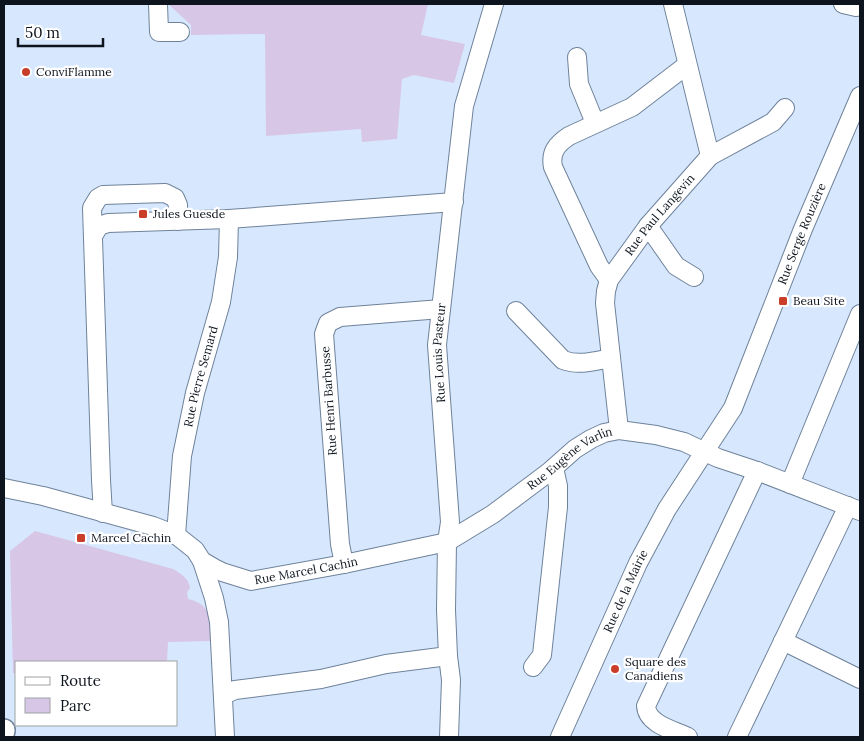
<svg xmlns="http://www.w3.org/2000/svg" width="864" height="741" viewBox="0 0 864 741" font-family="Lora,serif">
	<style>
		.green { fill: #d7c6e6 }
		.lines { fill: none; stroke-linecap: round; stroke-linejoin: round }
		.minor-casing { stroke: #6e829a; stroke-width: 20 }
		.major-casing { stroke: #6e829a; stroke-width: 24 }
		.minor { stroke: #fff; stroke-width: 18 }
		.major { stroke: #fff; stroke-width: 21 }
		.poi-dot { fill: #ca3e29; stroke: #fff; stroke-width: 2 }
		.labels { text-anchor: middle; stroke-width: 4.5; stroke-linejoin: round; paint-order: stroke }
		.poi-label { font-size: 12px; fill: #0d141d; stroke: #fff; text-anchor: start }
		.street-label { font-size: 12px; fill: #0d141d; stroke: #fff }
	</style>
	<rect width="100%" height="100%" fill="#d7e8fe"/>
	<g class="green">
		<path d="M168,4H428L421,35L465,44L454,83L414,75L402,79L397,139L362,142L361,129L266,136L265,34L191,35V25Z"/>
		<path d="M35,531L173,569C181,574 189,578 190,588L187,592L188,599C212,604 210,621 213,641L168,642L167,662H16V673H13L10,551Z"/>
	</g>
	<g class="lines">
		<defs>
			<g id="minor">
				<path d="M158,4L159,32H180"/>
				<path d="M843,4L856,7V4"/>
				<path d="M577,57L579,84L595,123"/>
				<path d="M710,156L773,122L785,108"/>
				<path d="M648,226L676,266L694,277"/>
				<path d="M93,236L99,226L108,223L229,219L454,202"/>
				<path d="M609,280L599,266L553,167C550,152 557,144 569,136L632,107L687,65"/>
				<path d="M516,311L563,360C579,366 595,361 611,358"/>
				<path id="s1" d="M619,430L605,303L606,291L609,280L648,226L710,156L673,4"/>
				<path d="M790,484L860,314"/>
				<path id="s2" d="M4,488L43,496L153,526L176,535L195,550L202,561L214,568L222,572L251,581L344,564L447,542L493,514L549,472L575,449L591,439L604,433L619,430L656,435L684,442L718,458L757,471L860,511"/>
				<path d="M103,513L101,480L92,208L98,198L103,195L165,193L175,198L178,205V221"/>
				<path id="s3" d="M176,535L182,456L195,393L221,302L228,257L229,219"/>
				<path d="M202,561L214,598L219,622L225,737"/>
				<path d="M344,564L340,544L324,334L328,323L340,317L441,309"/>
				<path d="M783,641L860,679"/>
				<path d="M533,667L542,655L558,507V486L554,468"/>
				<path d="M224,695L235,690L321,679L386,664L448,656"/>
				<path id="s4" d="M449,737L451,680L448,656L446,610L447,542L450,522L437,345L464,106L494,4"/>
				<path id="s5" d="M560,737L638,563L667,509L733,408L803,229L860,96"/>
				<path d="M688,737C673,730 647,724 646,706L757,471"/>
				<path d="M737,737L848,506"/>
			</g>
			<path id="major" d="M4,730V731"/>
		</defs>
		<use href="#minor" class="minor-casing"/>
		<use href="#major" class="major-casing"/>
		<use href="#minor" class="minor"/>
		<use href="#major" class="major"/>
	</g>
	<g class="poi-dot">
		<circle cx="26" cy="72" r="5"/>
		<rect x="138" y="209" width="10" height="10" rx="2.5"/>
		<rect x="778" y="296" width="10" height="10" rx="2.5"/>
		<rect x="76" y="533" width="10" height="10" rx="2.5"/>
		<circle cx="615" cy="669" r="5"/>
	</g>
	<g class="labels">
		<g class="poi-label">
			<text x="36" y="76">ConviFlamme</text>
			<text x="153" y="218">Jules Guesde</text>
			<text x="793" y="305">Beau Site</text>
			<text x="91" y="542">Marcel Cachin</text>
			<text x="625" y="666">Square des<tspan x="625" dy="14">Canadiens</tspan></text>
		</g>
		<g class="street-label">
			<text dy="4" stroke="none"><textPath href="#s1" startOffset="234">Rue Paul Langevin</textPath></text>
			<text dy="4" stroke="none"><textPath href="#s5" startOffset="560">Rue Serge Rouzière</textPath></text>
			<text dy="4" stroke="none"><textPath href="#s4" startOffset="385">Rue Louis Pasteur</textPath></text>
			<text dy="4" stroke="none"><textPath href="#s3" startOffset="161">Rue Pierre Semard</textPath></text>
			<text transform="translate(329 401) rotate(-94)" y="4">Rue Henri Barbusse</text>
			<text dy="4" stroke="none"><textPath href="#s2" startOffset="618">Rue Eugène Varlin</textPath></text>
			<text dy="4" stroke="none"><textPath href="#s2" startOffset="325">Rue Marcel Cachin</textPath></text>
			<text dy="4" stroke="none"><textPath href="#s5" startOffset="160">Rue de la Mairie</textPath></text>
		</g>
	</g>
	<rect width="864" height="741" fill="none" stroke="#0d141d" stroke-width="10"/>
	<rect x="15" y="661" width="162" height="65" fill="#ffffff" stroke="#9ea1a5"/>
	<rect x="25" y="677" width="25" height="8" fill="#ffffff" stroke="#9ea1a5"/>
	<text x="60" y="686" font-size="15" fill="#0d141d">Route</text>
	<rect x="25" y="698" width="25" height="15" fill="#d7c6e6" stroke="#9ea1a5"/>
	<text x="60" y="711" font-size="15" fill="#0d141d">Parc</text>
	<path d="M18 38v8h85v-8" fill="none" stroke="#0d141d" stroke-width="2.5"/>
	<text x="25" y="38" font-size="15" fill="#0d141d" stroke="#ffffff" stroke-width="4" paint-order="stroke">50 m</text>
</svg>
